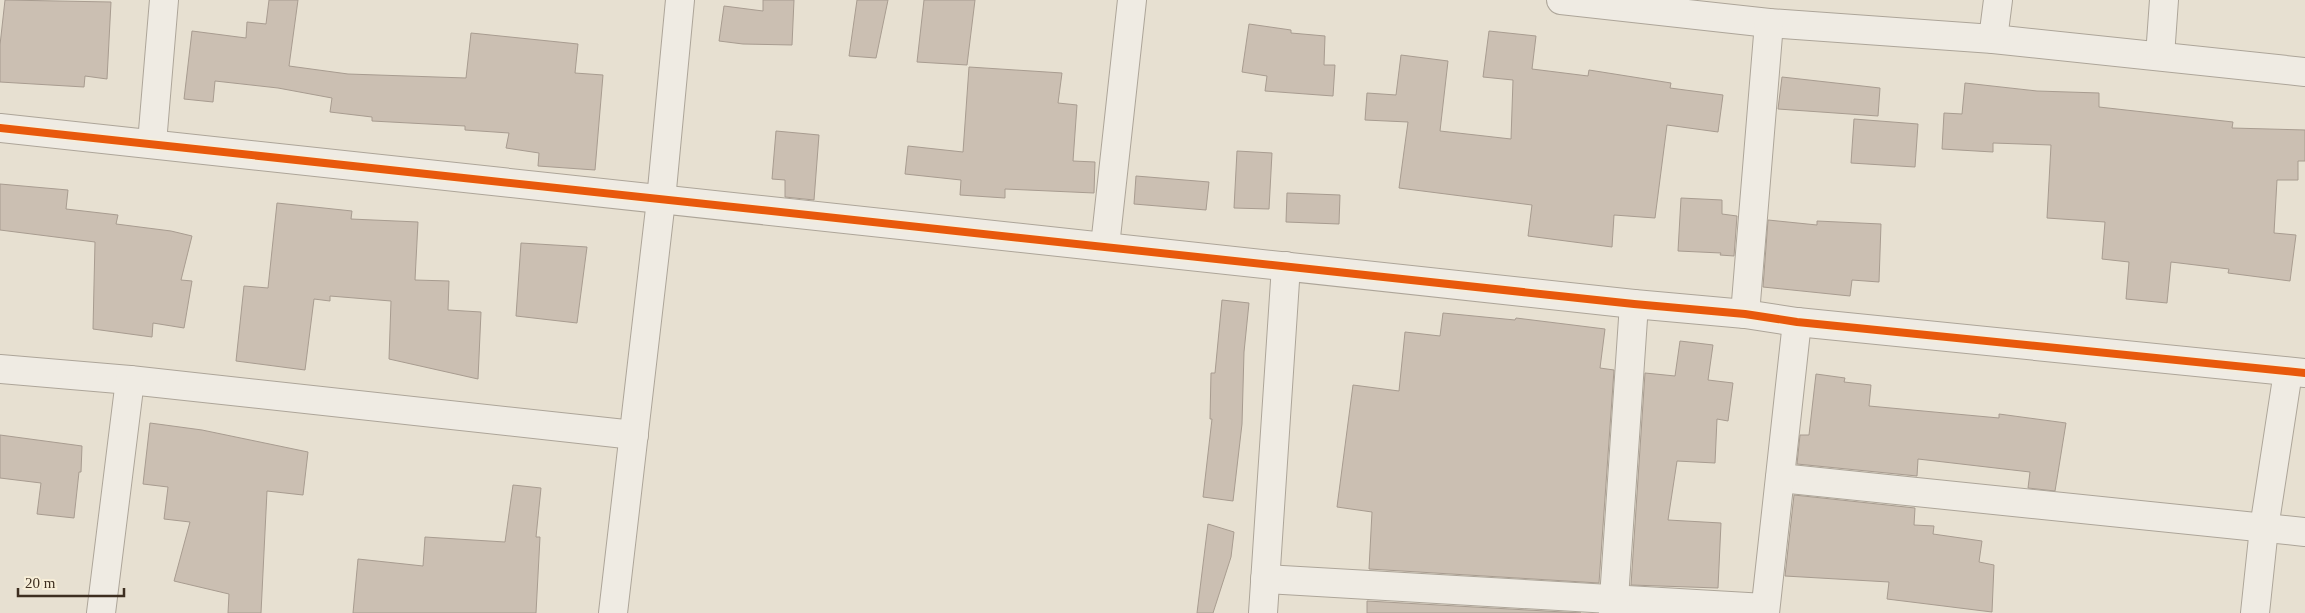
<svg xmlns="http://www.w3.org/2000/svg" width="2305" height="613" viewBox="0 0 2305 613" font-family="'Times New Roman',serif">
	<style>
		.building { fill: #cbbfb2; stroke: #a89c90 }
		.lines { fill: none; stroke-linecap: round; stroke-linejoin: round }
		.street-casing { stroke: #ada599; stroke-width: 30 }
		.street { stroke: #efebe3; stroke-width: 28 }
		.cycleway-casing { stroke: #f7eed8; stroke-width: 11 }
		.cycleway { stroke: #e8590c; stroke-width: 8 }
	</style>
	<rect width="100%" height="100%" fill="#e7e0d1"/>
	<g class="building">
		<path d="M5,0L111,2L107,79L85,76L84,87L0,82V45Z"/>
		<path d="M269,0H298L289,66L348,74L466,78L471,33L578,44L575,73L603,75L595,170L538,166L539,153L506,148L509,133L465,130V126L372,121V117L330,112L332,98L278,88L215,81L213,102L184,99L192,31L246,38L247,22L266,24Z"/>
		<path d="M763,0H794L792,45L743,44L719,41L724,6L763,11Z"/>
		<path d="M857,0H888L876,58L849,56Z"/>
		<path d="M924,0H975L967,65L917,62Z"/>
		<path d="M1249,24L1291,30V33L1325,36L1324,65H1335L1333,96L1265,91L1267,76L1242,72Z"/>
		<path d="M1489,31L1536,36L1532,69L1588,76L1589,70L1671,83L1670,88L1723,95L1718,132L1667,125L1655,218L1614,215L1612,247L1528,236L1532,205L1399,188L1408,122L1365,120L1367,93L1396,95L1401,55L1448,61L1440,131L1511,139L1513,80L1483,77Z"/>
		<path d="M969,67L1062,73L1058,103L1077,105L1073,161L1095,162L1094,193L1005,189V198L960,195L961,180L905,174L908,146L963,152Z"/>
		<path d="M1782,77L1880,88L1878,116L1778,109Z"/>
		<path d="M1965,83L2037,91L2099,93V107L2233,122L2232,128L2305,130V161H2298V180H2277L2274,233L2296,235L2290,281L2228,273L2229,269L2171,262L2167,303L2126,299L2129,262L2102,259L2105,222L2047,218L2051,145L1993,143V152L1942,149L1944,113L1962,114Z"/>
		<path d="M1854,119L1918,124L1915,167L1851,163Z"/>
		<path d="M776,131L819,135L814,200L785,197V180L772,179Z"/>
		<path d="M1237,151L1272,153L1269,209L1234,208Z"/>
		<path d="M1136,176L1209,182L1206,210L1134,204Z"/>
		<path d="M0,184L68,190L66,209L118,215L116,224L171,231L192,236L181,280L192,281L184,328L153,323L152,337L93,329L95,242L0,230Z"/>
		<path d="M1287,193L1340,195L1339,224L1286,222Z"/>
		<path d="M1681,198L1722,200V214L1737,216L1734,256L1720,255L1721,253L1678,251Z"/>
		<path d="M277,203L352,211L351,219L418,222L415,280L449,281L448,310L481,312L478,379L389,359L391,301L330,296V301L314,299L305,370L236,361L244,286L268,288Z"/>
		<path d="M1768,220L1817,225V221L1881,224L1879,282L1852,280L1850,296L1763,287Z"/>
		<path d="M521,243L587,247L577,323L516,316Z"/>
		<path d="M1222,300L1249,303L1244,352L1242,424L1233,501L1203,497L1212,419H1210L1211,373H1215Z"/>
		<path d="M1443,313L1515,320L1516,318L1605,329L1600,368L1614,370L1599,583L1369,569L1372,512L1337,507L1353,385L1399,391L1405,332L1440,336Z"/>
		<path d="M1680,341L1713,345L1708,380L1733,383L1728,421L1717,419L1715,463L1677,461L1668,520L1721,523L1718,588L1631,585L1645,373L1675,376Z"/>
		<path d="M1816,374L1845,378L1844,382L1871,385L1869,406L1999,418V414L2066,423L2055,491L2028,488L2030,472L1918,459L1917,476L1797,464L1800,435H1809Z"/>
		<path d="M150,423L202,430L308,452L303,495L267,491L261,613H228L229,594L174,581L190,522L164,519L168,487L143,484Z"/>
		<path d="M0,435L82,446L81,472H79L74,518L37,514L41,483L0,478Z"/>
		<path d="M513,485L541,488L536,537H540L536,613H353L358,559L423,566L425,537L505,542Z"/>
		<path d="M1794,495L1915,508L1914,525L1934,526L1933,534L1982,541L1979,562L1994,565L1992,612L1887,599L1889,582L1785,576Z"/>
		<path d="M1208,524L1234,532L1231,557L1213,613H1197Z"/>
		<path d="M1367,601L1581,613H1367Z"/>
	</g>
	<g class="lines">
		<defs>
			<g id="street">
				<path d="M1561,0L1769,23L1993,39L2305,72"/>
				<path d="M1993,39L1998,0"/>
				<path d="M2160,56L2164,0"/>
				<path d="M0,128L1634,304L1745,314L1797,322L2305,373"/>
				<path d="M152,143L164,0"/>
				<path d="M1105,246L1132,0"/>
				<path d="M1745,314L1769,23"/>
				<path d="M0,369L130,380L634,435"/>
				<path d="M1780,478L2305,532"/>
				<path d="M1265,579L1765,608"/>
				<path d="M101,613L130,380"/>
				<path d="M613,613L661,200L680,0"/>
				<path d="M1263,613L1286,266"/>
				<path d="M1613,613L1634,304"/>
				<path d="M1765,613L1797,322"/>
				<path d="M2255,613L2264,528L2288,372"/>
			</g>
		</defs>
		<use href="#street" class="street-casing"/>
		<use href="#street" class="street"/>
		<defs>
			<path id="cycleway" d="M0,128L1634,304L1745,314L1797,322L2305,373"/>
		</defs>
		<use href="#cycleway" class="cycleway-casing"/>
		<use href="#cycleway" class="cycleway"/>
	</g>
	<path d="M18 588v8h106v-8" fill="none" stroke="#3d2e20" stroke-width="2.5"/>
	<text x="25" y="588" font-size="15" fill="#3d2e20" stroke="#f7eed8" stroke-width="4" paint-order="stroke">20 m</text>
</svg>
